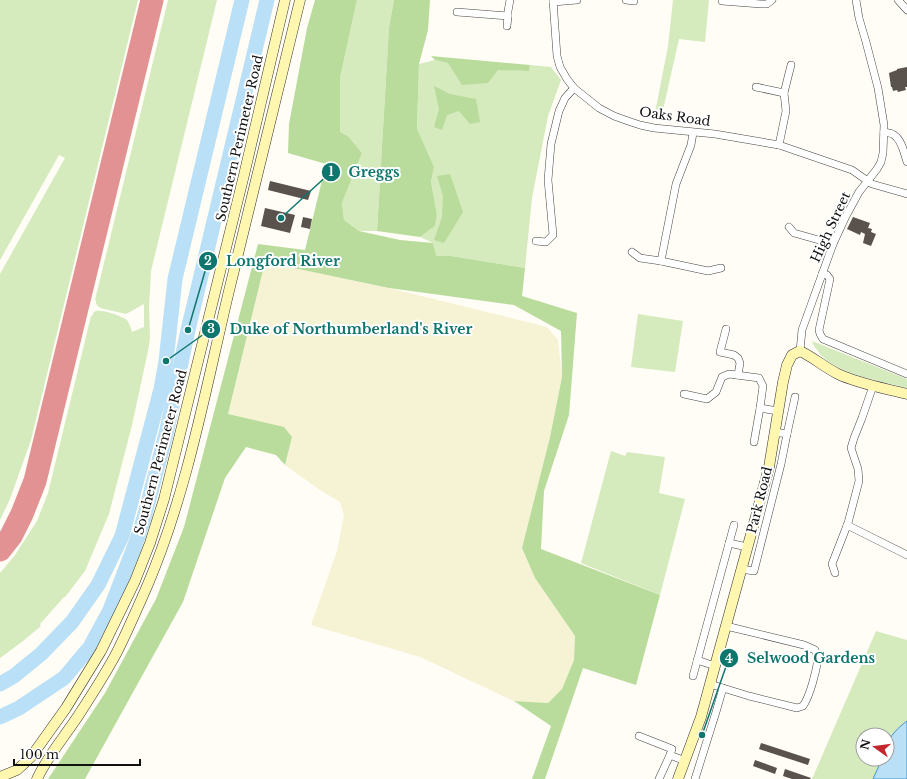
<svg xmlns="http://www.w3.org/2000/svg" width="907" height="779" viewBox="0 0 907 779" font-family="'Libre Baskerville',serif">
	<style>
		.farmland { fill: #f6f3d4 }
		.green { fill: #d5ebbd }
		.forest { fill: #b9dc9c }
		.water { fill: #b9e0f7; stroke: #3f96cf }
		.lines { fill: none; stroke-linecap: round; stroke-linejoin: round }
		.river { stroke: #b9e0f7; stroke-width: 15 }
		.taxiway { stroke: #e29292; stroke-width: 23 }
		.building { fill: #5a524d }
		.street-casing { stroke: #444; stroke-width: 8 }
		.secondary-casing { stroke: #333; stroke-width: 11 }
		.street { stroke: #fff; stroke-width: 7 }
		.secondary { stroke: #fff6b0; stroke-width: 10 }
		.labels { text-anchor: middle; stroke-width: 4; stroke-linejoin: round; paint-order: stroke }
		.street-label { font-size: 13px; fill: #111; stroke: #fff }
		.leader { fill: none; stroke: #0f766e; stroke-width: 1.5 }
		.callout-dot { fill: #0f766e; stroke: #fff; stroke-width: 1.5 }
		.mark-label { font-size: 12px; text-anchor: middle; font-weight: bold; fill: #fff }
		.callout-label { font-size: 14px; text-anchor: middle; font-weight: bold; fill: #0f766e; stroke: #fff; stroke-width: 4; stroke-linejoin: round; paint-order: stroke }
	</style>
	<rect width="100%" height="100%" fill="#fffdf5"/>
	<path class="farmland" d="M265,262L389,288L547,327L558,340L562,377L550,437L522,548L535,578L575,636L574,660L562,689L548,703L514,701L420,657L311,625L337,551L344,515L340,502L320,490L285,465L292,437L228,414Z"/>
	<g class="green">
		<path d="M0,0H138L31,440L10,499L0,520V274L65,158L59,155L0,260Z"/>
		<path d="M168,0H217L151,271L149,307L150,338L148,351L132,425L109,514L85,571L65,597H64L40,624L41,626L23,641L0,658V573L15,555L37,521L48,493L91,316H92C94,313 93,312 96,311C101,309 123,316 127,320C129,323 131,328 132,332L144,327V304L126,314L100,308L96,304V301L95,300Z"/>
		<path d="M357,0H394L389,27L377,231H359L344,220L342,203L362,153L348,136L340,132V78Z"/>
		<path d="M673,0H709L705,42L679,39L661,119L654,118L668,46Z"/>
		<path d="M435,60C465,67 497,70 529,71L530,65L551,67L561,80L548,116L532,198L525,268L451,256H435L433,243L420,237L435,226L437,215L431,182L434,167L417,130L419,64Z"/>
		<path d="M638,314L683,321L675,372L631,367L637,321Z"/>
		<path d="M812,341L907,379V388C879,380 841,376 820,354C817,349 813,346 812,341Z"/>
		<path d="M611,451L625,456L627,452L665,457L659,493L685,499L660,595L581,563Z"/>
		<path d="M876,631L907,640V721C898,728 891,735 887,746V735H863V759H882L873,779H812Z"/>
	</g>
	<g class="forest">
		<path d="M315,0H357L340,78V132L348,136L362,153L342,203L344,220L359,231L400,240L433,243L436,256H451L525,268L522,296L577,313L569,415L544,491L541,549L660,595L636,685L583,668L545,779H532L551,726L514,701L548,703L562,689L574,660L575,636L535,578L522,548L550,437L562,377L561,331L514,305L389,288L265,262L228,414L284,427L292,437L285,465L276,455L246,447L225,478L183,602L85,779H48L105,693L156,599L184,527L258,244L305,250L326,164L288,153L289,124L307,28Z"/>
		<path d="M394,0H430L428,30L419,64L417,129L434,167L431,182L437,215L435,226L420,237L377,231L389,27Z"/>
		<path d="M431,56L530,65L529,71L498,70L488,83L462,85L448,63L435,60Z"/>
		<path d="M434,86L450,94L476,99L480,122L470,124L459,111L447,115L442,130L434,127L439,109Z"/>
		<path d="M450,174L463,212L444,243L434,240L442,217L443,196L437,176Z"/>
	</g>
	<path class="water" d="M907,721V779H873L882,759H887C887,755 886,750 887,746C889,736 899,727 907,721Z"/>
	<g class="lines">
		<g class="river">
			<path d="M0,684L14,676L41,654L72,622L98,585L122,536L161,389L166,361L175,279L242,0"/>
			<path d="M0,717L19,708L64,678L90,647L110,610L135,545L144,518L166,434L188,330L267,0"/>
		</g>
		<path class="taxiway" d="M0,550L11,536L22,514L35,481L152,0"/>
	</g>
	<g class="building">
		<path d="M907,67V87H905L906,90L898,92L897,90L893,91L892,87H891L889,73L897,70V69Z"/>
		<path d="M270,181L311,191L308,200L268,190Z"/>
		<path d="M265,208L295,215L290,233L261,226Z"/>
		<path d="M303,217L312,219L310,229L301,227Z"/>
		<path d="M853,217L870,223L868,228L872,229L871,232L876,234L871,246L863,243L865,234L861,232L860,235L847,229Z"/>
		<path d="M761,743L810,759L808,765L759,749Z"/>
		<path d="M755,760L777,768L775,774L753,766Z"/>
		<path d="M785,769L811,778L810,779H792L783,776Z"/>
	</g>
	<g class="lines">
		<defs>
			<g id="street">
				<path d="M553,0L557,56L560,67L567,79L574,88L599,108L614,116L628,121L640,125L654,128L715,134L779,145L852,170L872,184L907,194"/>
				<path d="M626,0L634,1"/>
				<path d="M722,0V1L761,4H767L772,0"/>
				<path d="M898,0L907,10"/>
				<path d="M553,2L577,0"/>
				<path d="M457,12L508,16V11L510,0"/>
				<path d="M507,26L508,16"/>
				<path d="M756,87L784,93"/>
				<path d="M884,132C887,133 892,133 894,135C902,140 904,153 907,162"/>
				<path d="M779,145L786,111L784,93L791,65"/>
				<path d="M789,227L794,233L833,244"/>
				<path d="M536,241L546,242L553,235L548,180L551,144L559,111L565,98L574,88"/>
				<path d="M632,252L640,258L661,261L708,271L721,268"/>
				<path d="M661,261L676,184L691,145L693,133"/>
				<path d="M822,274L827,275L830,279L819,330L820,334L823,339L907,374"/>
				<path d="M726,329L720,352L734,355L738,358L740,363L738,375"/>
				<path d="M800,351L802,330L833,244L846,216L859,192L877,169L881,162L883,153L884,125L878,88L866,42L859,18L856,0"/>
				<path d="M684,394L707,399L716,392L722,377L729,374L759,378L763,386L760,408"/>
				<path d="M787,434L795,397"/>
				<path d="M754,442L760,408L778,411"/>
				<path d="M847,525L907,555"/>
				<path d="M729,543L747,547"/>
				<path d="M741,569L754,571L781,464L787,434L774,432"/>
				<path d="M835,573L832,564L848,523L859,481L858,469L851,448L854,438L862,418L873,386"/>
				<path d="M697,660L715,666"/>
				<path d="M693,676L734,525"/>
				<path d="M710,684L749,696L797,708L803,706C810,696 816,672 818,659C818,656 816,653 815,650L804,645L726,626"/>
				<path d="M639,736L672,749L670,755L685,761"/>
				<path d="M659,779L670,755"/>
				<path d="M695,779L716,712L723,688"/>
			</g>
			<g id="secondary">
				<path d="M0,777L17,770L31,757L66,708L101,651L135,581L150,543L164,499L244,175L285,0"/>
				<path d="M37,779C48,755 66,735 80,713C93,693 106,673 117,652C128,630 138,607 148,584C187,492 205,392 228,295C251,197 276,99 300,0"/>
				<path d="M678,779L701,717L756,516L769,467L783,382L787,365L792,355L800,351C813,357 824,367 838,374C859,384 884,388 907,394"/>
			</g>
		</defs>
		<use href="#street" class="street-casing"/>
		<use href="#secondary" class="secondary-casing"/>
		<use href="#street" class="street"/>
		<use href="#secondary" class="secondary"/>
	</g>
	<g class="labels">
		<g class="street-label">
			<text transform="translate(675 116) rotate(8)" y="5">Oaks Road</text>
			<text transform="translate(239 138) rotate(-77)" y="5">Southern Perimeter Road</text>
			<text transform="translate(830 227) rotate(-65)" y="5">High Street</text>
			<text transform="translate(160 452) rotate(-75)" y="5">Southern Perimeter Road</text>
			<text transform="translate(759 500) rotate(-76)" y="5">Park Road</text>
		</g>
	</g>
	<path class="leader" d="M281 218L331 172M188 330L208 261M166 361L211 329M702 735L729 658"/>
	<g class="callout-dot">
		<circle cx="281" cy="218" r="4"/>
		<circle cx="188" cy="330" r="4"/>
		<circle cx="166" cy="361" r="4"/>
		<circle cx="702" cy="735" r="4"/>
		<circle cx="331" cy="172" r="10"/>
		<circle cx="208" cy="261" r="10"/>
		<circle cx="211" cy="329" r="10"/>
		<circle cx="729" cy="658" r="10"/>
	</g>
	<g class="mark-label">
		<text x="331" y="176">1</text>
		<text x="208" y="265">2</text>
		<text x="211" y="333">3</text>
		<text x="729" y="663">4</text>
	</g>
	<g class="callout-label">
		<text x="374" y="177">Greggs</text>
		<text x="283" y="266">Longford River</text>
		<text x="351" y="334">Duke of Northumberland's River</text>
		<text x="811" y="663">Selwood Gardens</text>
	</g>
	<g transform="translate(875 747) rotate(284)"><circle r="19" fill="#ffffff" stroke="#a0a0a0"/>
	<path d="M0-3L7 15L0 10L-7 15Z" fill="#c4262e"/>
	<text y="-6" font-size="11" font-weight="bold" text-anchor="middle" fill="#111111">N</text>
	</g>
	<path d="M14 759v6h126v-6" fill="none" stroke="#111111" stroke-width="2"/>
	<text x="20" y="759" font-size="12" fill="#111111" stroke="#ffffff" stroke-width="3" paint-order="stroke">100 m</text>
</svg>
